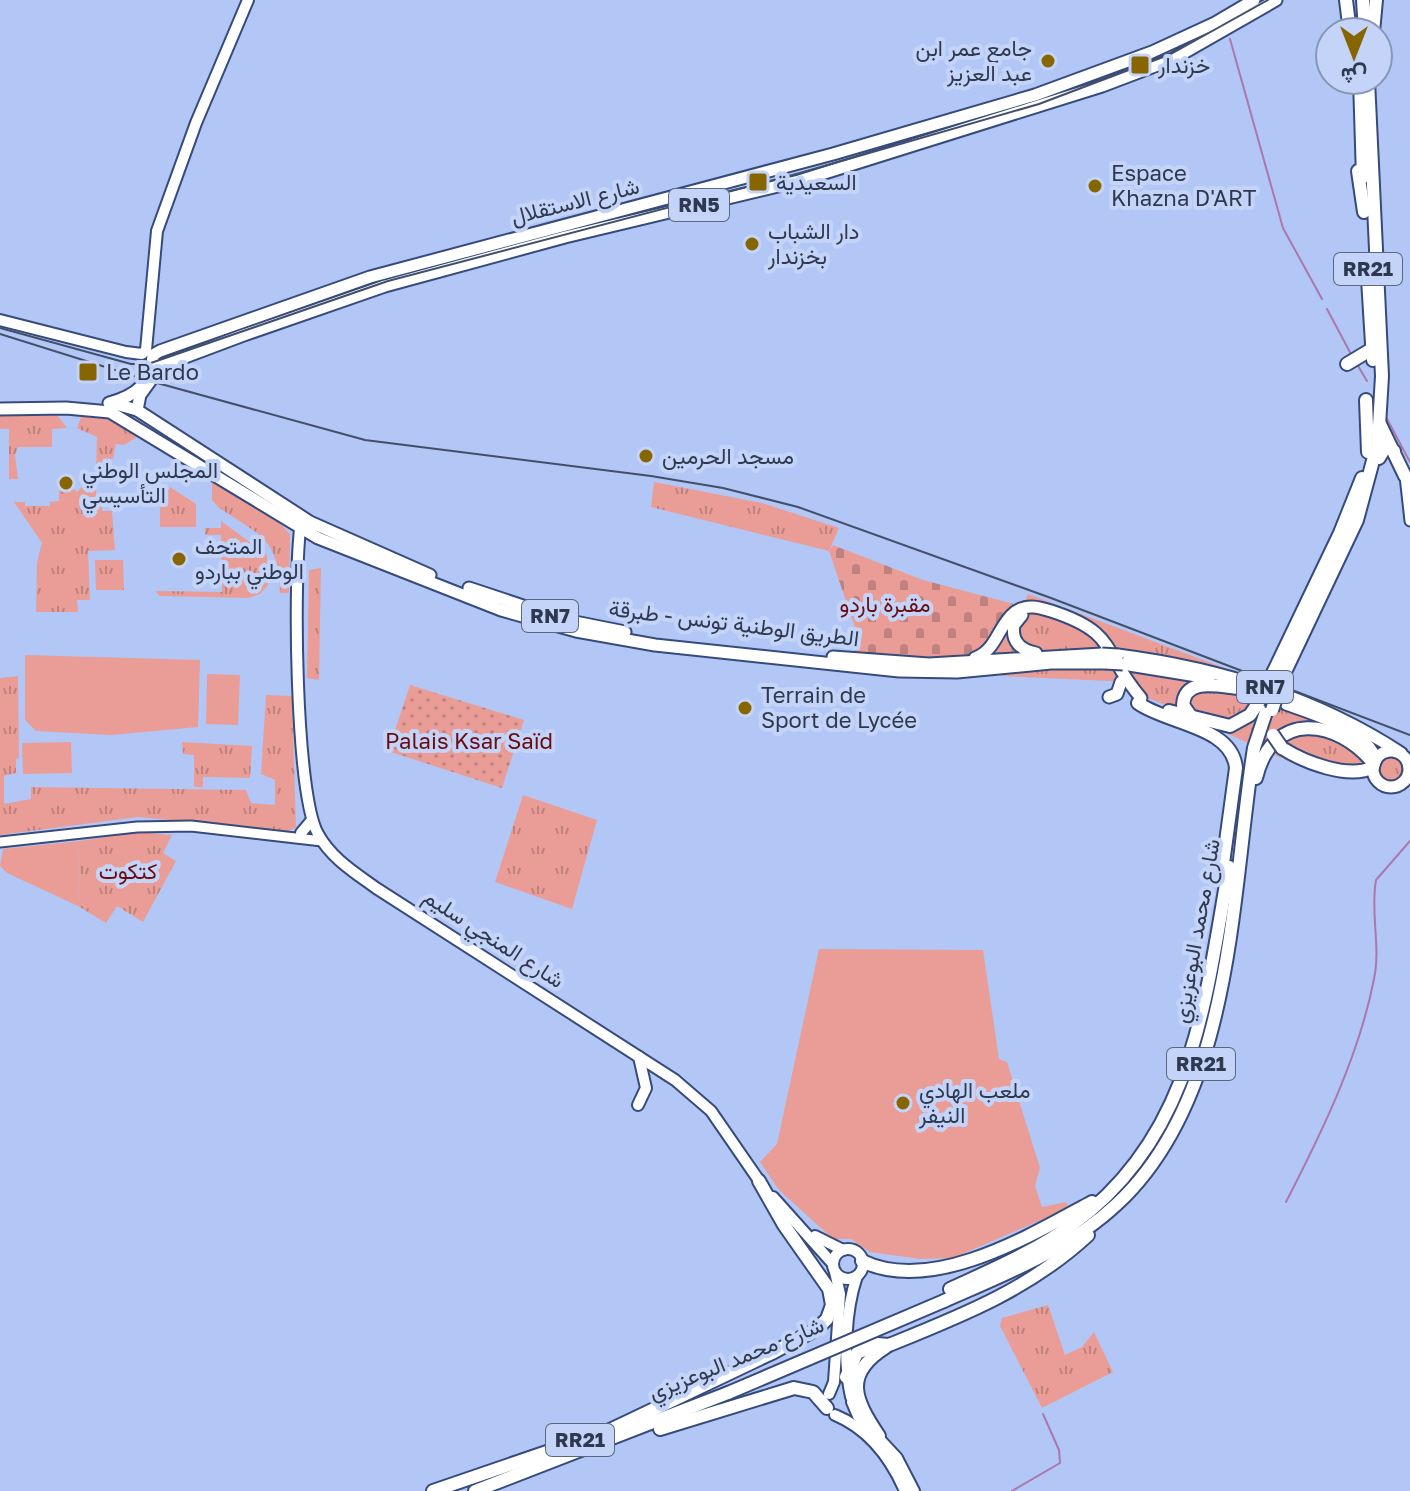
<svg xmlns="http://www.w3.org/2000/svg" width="1410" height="1491" viewBox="0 0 1410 1491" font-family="'Golos Text',Vazirmatn,sans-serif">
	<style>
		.grass { fill: url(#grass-tufts) }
		.cemetery { fill: url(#cemetery-stones) }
		.garden { fill: url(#garden-dots) }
		.pitch { fill: #ea9d96 }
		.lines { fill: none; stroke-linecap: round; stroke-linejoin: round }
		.stream { stroke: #ab78ac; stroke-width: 2 }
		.tertiary-casing { stroke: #364b7c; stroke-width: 13 }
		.secondary-casing { stroke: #364b7c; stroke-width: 14 }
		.primary-casing { stroke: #364b7c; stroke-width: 15 }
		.motorway-casing { stroke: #364b7c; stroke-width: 16 }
		.tertiary { stroke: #fff; stroke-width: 9 }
		.secondary { stroke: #fff; stroke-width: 10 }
		.primary { stroke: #fff; stroke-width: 11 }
		.motorway { stroke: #fff; stroke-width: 12 }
		.tram { stroke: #424f69; stroke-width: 2 }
		.rail { stroke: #424f69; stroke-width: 2 }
		.primary-bridge-casing { stroke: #364b7c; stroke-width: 15; stroke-linecap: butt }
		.motorway-bridge-casing { stroke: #364b7c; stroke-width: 16; stroke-linecap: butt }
		.primary-bridge { stroke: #fff; stroke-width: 11 }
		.motorway-bridge { stroke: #fff; stroke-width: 12 }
		.poi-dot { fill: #876500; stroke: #c4d4f8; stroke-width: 3 }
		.labels { text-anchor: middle; stroke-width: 8; stroke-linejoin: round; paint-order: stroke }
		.shield { fill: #c4d4f8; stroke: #5b6882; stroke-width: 2 }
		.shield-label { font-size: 20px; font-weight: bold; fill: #2e3950 }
		.poi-label { font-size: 22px; fill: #2e3950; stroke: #c4d4f8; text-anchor: start }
		.street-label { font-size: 22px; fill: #2e3950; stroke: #c4d4f8 }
		.park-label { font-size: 22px; fill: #690c10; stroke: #c4d4f8 }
	</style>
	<defs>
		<pattern id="grass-tufts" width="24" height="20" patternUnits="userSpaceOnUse" patternTransform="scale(2)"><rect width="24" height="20" fill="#ea9d96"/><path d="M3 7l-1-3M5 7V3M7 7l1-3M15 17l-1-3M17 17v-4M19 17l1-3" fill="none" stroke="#be817d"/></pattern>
		<pattern id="cemetery-stones" width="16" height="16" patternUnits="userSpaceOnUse" patternTransform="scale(2)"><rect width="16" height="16" fill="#ea9d96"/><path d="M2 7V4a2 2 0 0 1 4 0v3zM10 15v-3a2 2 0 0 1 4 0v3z" fill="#be817d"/></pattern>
		<pattern id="garden-dots" width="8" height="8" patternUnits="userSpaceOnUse" patternTransform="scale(2)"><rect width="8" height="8" fill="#ea9d96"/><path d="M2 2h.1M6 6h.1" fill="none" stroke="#be817d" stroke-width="1.8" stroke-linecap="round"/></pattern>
	</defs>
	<rect width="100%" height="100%" fill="#b2c7f6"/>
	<g class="grass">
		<path d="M88,414L102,415L137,437L124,445L116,444L113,459L103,458L100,473H96L97,437L77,428L81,417Z"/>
		<path d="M57,415L67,428L52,429V447H18L15,455L18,479H9V429H0V416Z"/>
		<path d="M96,482V501H102V511H112L115,550L88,551L90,600H77L78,612H36L37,563L42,543L14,502H25V506H50V502L59,501V483H67L77,492L86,483Z"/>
		<path d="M212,482L280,523L290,534L289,593H280C278,536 261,537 218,507L212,500Z"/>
		<path d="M654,482L762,503L839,528L829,551L651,507Z"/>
		<path d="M170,487L196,504V527H160V503Z"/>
		<path d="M221,521L267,555L268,585L260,594L248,598L160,596L155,591L222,592L221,535H205V528H221Z"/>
		<path d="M95,560H123L124,590H96Z"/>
		<path d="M321,568L319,680L307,678L309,570Z"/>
		<path d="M1028,594L1288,692L1401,759L1410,766V788L1365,773L1312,768L1279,757L1226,733L1217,725L1150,699L1131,682L1002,676L1000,657L978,654L1023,604Z"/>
		<path d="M18,676L19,758L16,759V773L4,776V804L31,799V787L246,790L251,803L275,805V780L261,774L266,695L292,696L296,828L287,831L138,817L0,835V678Z"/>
		<path d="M182,742L252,746L250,778L203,777V787H194V755L183,754Z"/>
		<path d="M523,795L597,820L572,909L495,882Z"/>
		<path d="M139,832L172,835L163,853L176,861L143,922L117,906L106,923L78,906L79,841Z"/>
		<path d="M1048,1305L1065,1355L1082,1347L1094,1332L1113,1372L1042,1408L1000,1326L1002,1318Z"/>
	</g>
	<path class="cemetery" d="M833,545L923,580L1014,604C998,616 994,636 979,649C955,670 885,658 854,654L858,636L829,551Z"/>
	<path class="garden" d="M410,685L524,720L502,788L388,751Z"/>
	<g class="pitch">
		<path d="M25,655L200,660L198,727L111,735L36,731L25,720Z"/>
		<path d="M207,674L240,675L238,725L206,724Z"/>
		<path d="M71,742L72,773L23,774L22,743Z"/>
		<path d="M79,841L78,906L7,873L0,866L3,849Z"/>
		<path d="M819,949L983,950L999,1059L1007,1062L1040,1168L1035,1186L1042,1207L1066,1202L1069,1208L953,1258L920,1259L870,1252L851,1239H833L779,1190L760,1162L777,1144Z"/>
	</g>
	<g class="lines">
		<g class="stream">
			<path d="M1230,39L1283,228L1322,299"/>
			<path d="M1327,309L1352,356"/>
			<path d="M1358,366L1367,381"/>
			<path d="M1386,417L1410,462"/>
			<path d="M1286,1202C1322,1132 1359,1056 1374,979C1381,947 1370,912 1376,880L1410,841"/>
			<path d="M1012,1491L1060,1463L1059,1450L1043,1414"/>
		</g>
		<defs>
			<g id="tertiary">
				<path d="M1405,476L1410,521"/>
				<path d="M0,842L137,827L191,826L322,841"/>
			</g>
			<g id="secondary">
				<path d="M0,320L126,352L142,354L146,350L157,231L196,123L248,0"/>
				<path d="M301,522C293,572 295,793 318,834C331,858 354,872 376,888L675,1080L711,1111L762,1185"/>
				<path d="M301,833L312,820"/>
				<path d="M638,1105L646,1088L639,1057"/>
				<path d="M773,1197L833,1264"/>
				<path d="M815,1236L843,1250"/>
				<circle cx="848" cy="1264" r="15"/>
				<path d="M829,1394L834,1382L840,1294L835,1272"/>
				<path d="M851,1397C843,1361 845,1311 857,1276"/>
				<path d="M852,1402L858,1416L897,1458L914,1491"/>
				<path d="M835,1415C869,1429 891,1459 905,1491"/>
			</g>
			<g id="primary">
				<path d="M109,403C136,396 152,383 153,355L160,351L370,277L833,154L1035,95L1152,52L1215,23L1254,0"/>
				<path d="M112,403L137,410L310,522L430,575"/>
				<path d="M0,409L66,408L110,412L318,538L501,610L576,631L655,645L899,671L957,672L1051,663H1105"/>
				<path d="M137,410L140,395L161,366L241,336L385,286L565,237L799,181L1102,86L1173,59L1276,0"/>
				<path d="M469,588L565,620L625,632"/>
				<path d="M1022,615L1014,625C1011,641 1020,650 1036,653"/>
				<path d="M1118,655C1219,668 1315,697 1401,753"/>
				<path d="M833,657L929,664L1102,654"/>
				<path d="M975,658C997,650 998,625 1015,612C1027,604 1038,607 1051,611C1119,633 1101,652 1141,698"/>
				<path d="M1123,664L1209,678"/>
				<path d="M1233,685L1270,697"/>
				<path d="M1109,697L1117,694L1121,682"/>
				<path d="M1286,704C1313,714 1367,729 1376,760"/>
				<circle cx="1391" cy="769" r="18"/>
			</g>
			<g id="motorway">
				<path d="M1346,0L1350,32"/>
				<path d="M1363,0L1365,32"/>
				<path d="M1373,32L1376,0"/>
				<path d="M1360,80L1363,177"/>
				<path d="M1358,171L1364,212"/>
				<path d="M1368,279L1373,360"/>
				<path d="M1347,364L1372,349"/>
				<path d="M1366,400L1368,452"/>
				<path d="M1380,424L1405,476"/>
				<path d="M1379,458L1386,446L1394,451"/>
				<path d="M1274,671L1340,533L1362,478"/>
				<path d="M1284,674L1357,520L1378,442L1382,376L1368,80"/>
				<path d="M1138,703C1167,724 1232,726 1236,768L1221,878"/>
				<path d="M1169,711L1230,726L1250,715L1258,703"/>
				<path d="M1192,718L1183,705C1185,676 1220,687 1241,688"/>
				<path d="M1282,748C1304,762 1349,780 1373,767"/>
				<path d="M1256,778C1272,710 1337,718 1374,764"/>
				<path d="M862,1261C932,1295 1031,1235 1092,1202"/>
				<path d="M950,1289C991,1270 1036,1251 1073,1224C1193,1137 1205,1002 1229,867"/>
				<path d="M944,1301C1005,1274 1068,1250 1117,1204C1234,1095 1231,894 1254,748L1268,706"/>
				<path d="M846,1377L857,1353L877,1344L889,1345C961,1316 1030,1289 1088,1235"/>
				<path d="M660,1429L794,1388L813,1392L827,1408"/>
				<path d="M608,1431L774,1352L817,1329L827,1319L832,1305L829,1289L784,1225L759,1181"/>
				<path d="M879,1436C854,1399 843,1374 886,1347"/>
				<path d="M433,1491L614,1429"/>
				<path d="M475,1491L728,1393"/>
			</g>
		</defs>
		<use href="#tertiary" class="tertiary-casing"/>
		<use href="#secondary" class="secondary-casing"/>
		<use href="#primary" class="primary-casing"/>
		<use href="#motorway" class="motorway-casing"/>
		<use href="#tertiary" class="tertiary"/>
		<use href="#secondary" class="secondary"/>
		<use href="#primary" class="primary"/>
		<use href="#motorway" class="motorway"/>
		<path class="tram" d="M0,328L131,364H148L388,281L800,173L1039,104L1171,54L1268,0"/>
		<path class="rail" d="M0,334L150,381L365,440L651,476L723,488L798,507L1051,598L1410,735"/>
		<defs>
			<g id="primary-bridge">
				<path d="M1102,654L1118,655"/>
				<path d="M1105,663L1123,664"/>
			</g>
			<g id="motorway-bridge">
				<path d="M1258,703L1274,671"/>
				<path d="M1272,710L1284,674"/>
				<path d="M1273,735L1282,748"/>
				<path d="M728,1393L944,1301"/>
			</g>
		</defs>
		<use href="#primary-bridge" class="primary-bridge-casing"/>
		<use href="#motorway-bridge" class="motorway-bridge-casing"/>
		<use href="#primary-bridge" class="primary-bridge"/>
		<use href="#motorway-bridge" class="motorway-bridge"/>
	</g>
	<g class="poi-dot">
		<circle cx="1048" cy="61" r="8"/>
		<rect x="1130" y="55" width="20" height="20" rx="4"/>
		<rect x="748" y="172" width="20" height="20" rx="4"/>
		<circle cx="1095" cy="186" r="8"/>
		<circle cx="752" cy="244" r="8"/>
		<rect x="78" y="362" width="20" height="20" rx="4"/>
		<circle cx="646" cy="456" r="8"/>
		<circle cx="66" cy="483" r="8"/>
		<circle cx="179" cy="559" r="8"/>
		<circle cx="745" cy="708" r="8"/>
		<circle cx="903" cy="1103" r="8"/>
	</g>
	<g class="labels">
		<g class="shield">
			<rect x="669" y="189" width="60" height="32" rx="6"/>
			<rect x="1334" y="253" width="68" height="32" rx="6"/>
			<rect x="522" y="600" width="56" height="32" rx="6"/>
			<rect x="1237" y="671" width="56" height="32" rx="6"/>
			<rect x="1167" y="1048" width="68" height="32" rx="6"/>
			<rect x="546" y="1424" width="68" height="32" rx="6"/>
		</g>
		<g class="shield-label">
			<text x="699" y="212">RN5</text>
			<text x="1368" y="276">RR21</text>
			<text x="550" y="623">RN7</text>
			<text x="1265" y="694">RN7</text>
			<text x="1201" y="1071">RR21</text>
			<text x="580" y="1447">RR21</text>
		</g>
		<g class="poi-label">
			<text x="1032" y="56" text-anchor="end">جامع عمر ابن<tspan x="1032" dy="25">عبد العزيز</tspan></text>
			<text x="1158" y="73">خزندار</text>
			<text x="1111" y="181">Espace<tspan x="1111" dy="25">Khazna D'ART</tspan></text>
			<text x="776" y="190">السعيدية</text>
			<text x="768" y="239">دار الشباب<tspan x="768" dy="25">بخزندار</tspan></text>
			<text x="106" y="380">Le Bardo</text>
			<text x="662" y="464">مسجد الحرمين</text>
			<text x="82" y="478">المجلس الوطني<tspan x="82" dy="25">التأسيسي</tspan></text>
			<text x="195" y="554">المتحف<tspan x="195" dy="25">الوطني بباردو</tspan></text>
			<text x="761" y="703">Terrain de<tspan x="761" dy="25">Sport de Lycée</tspan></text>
			<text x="919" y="1098">ملعب الهادي<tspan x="919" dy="25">النيفر</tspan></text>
		</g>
		<g class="street-label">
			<text transform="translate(575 201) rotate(-14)" y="8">شارع الاستقلال</text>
			<text transform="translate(734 623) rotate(7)" y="8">الطريق الوطنية تونس - طبرقة</text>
			<text transform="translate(1196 931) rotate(-80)" y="8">شارع محمد البوعزيزي</text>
			<text transform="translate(494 938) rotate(33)" y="8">شارع المنجي سليم</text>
			<text transform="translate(736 1358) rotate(-22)" y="8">شارع محمد البوعزيزي</text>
		</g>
		<g class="park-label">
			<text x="885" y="612">مقبرة باردو</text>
			<text x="469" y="749">Palais Ksar Saïd</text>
			<text x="128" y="879">كتكوت</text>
		</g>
	</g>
	<g transform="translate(1354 56) rotate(180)"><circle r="38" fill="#c4d4f8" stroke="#8896b5" stroke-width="2"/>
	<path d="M0-6L14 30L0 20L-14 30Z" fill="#876500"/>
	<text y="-12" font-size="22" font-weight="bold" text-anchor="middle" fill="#2e3950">ش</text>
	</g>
</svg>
